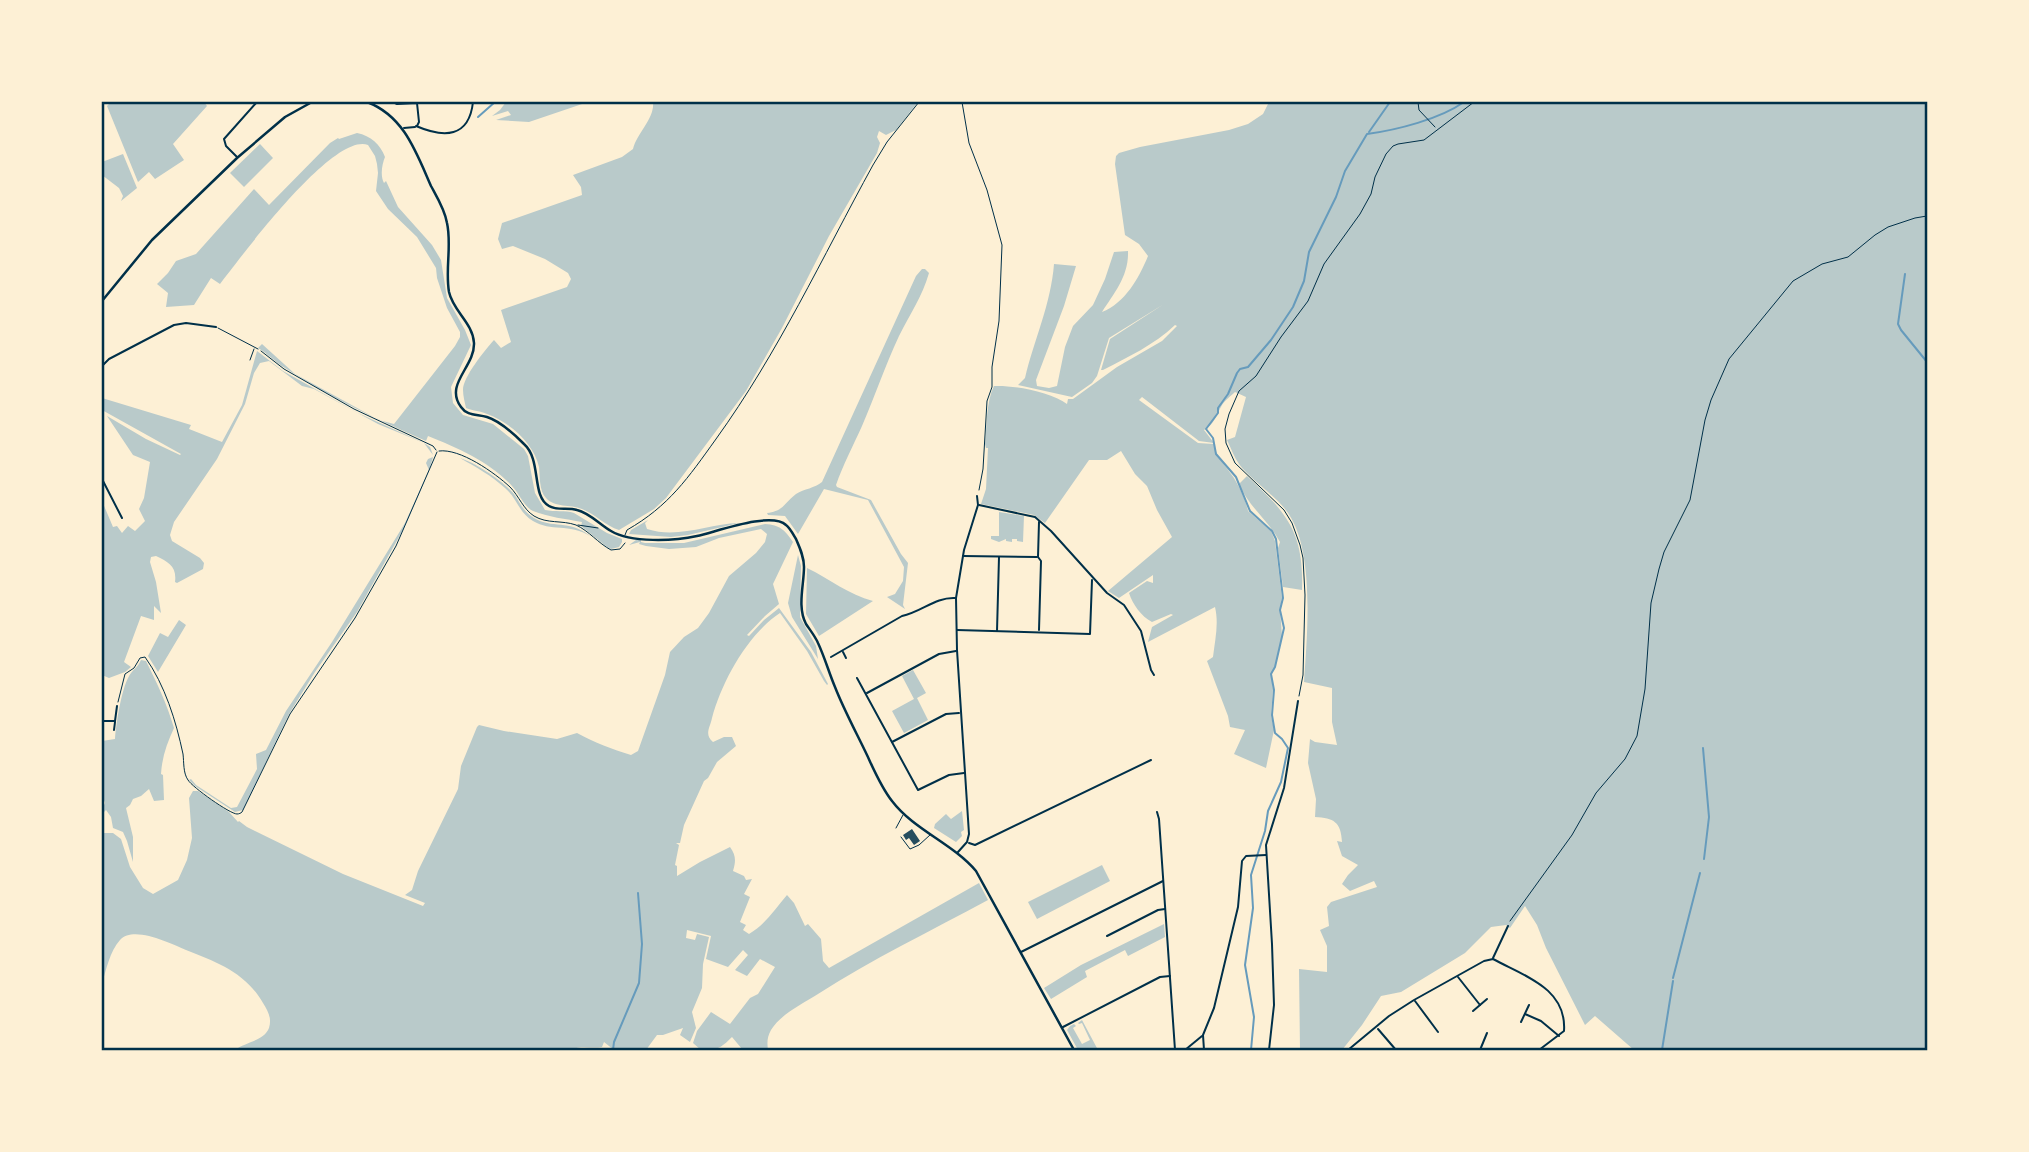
<svg xmlns="http://www.w3.org/2000/svg" width="2029" height="1152" viewBox="0 0 2029 1152" font-family="'Asap Condensed',sans-serif">
	<style>
		.green { fill: #b9caca }
		.lines { fill: none; stroke-linecap: round; stroke-linejoin: round }
		.stream { stroke: #669bbc; stroke-width: 2 }
		.building { fill: #264d5e }
		.path { stroke: #003049; stroke-width: 1 }
		.service { stroke: #003049; stroke-width: 1 }
		.minor { stroke: #003049; stroke-width: 2 }
		.secondary { stroke: #003049; stroke-width: 2.5 }
		.neatline { fill: none; stroke: #003049; stroke-width: 2.5 }
	</style>
	<rect width="100%" height="100%" fill="#fdf0d5"/>
	<g class="green">
		<path d="M111,102H204L207,106L173,144L184,160L155,179L149,172L138,182L107,106Z"/>
		<path d="M506,102H588L529,122L496,120L511,115L508,111L492,116L500,110Z"/>
		<path d="M653,102H918L896,130L886,135L879,131L877,137L880,143L877,153L829,236L782,328L746,391L666,498L654,509L619,530C606,526 595,514 582,509C570,504 555,508 546,498C539,491 540,476 539,467C534,443 509,422 487,414C481,411 473,411 466,408C465,403 463,396 463,390C463,377 485,350 494,340L501,348L511,342L501,310L567,287L571,279L568,273L545,259L513,246L502,249L498,239L502,223L582,195L581,187L573,175L622,157L633,149C637,133 655,118 653,102Z"/>
		<path d="M1269,102H1927V1050H1634L1595,1016L1585,1025L1546,948L1537,925L1525,906L1510,928L1506,925L1491,927L1465,953L1401,992L1381,996L1362,1025L1342,1050H1329L1326,1048L1315,1050H1300L1299,969L1327,972V946L1320,930L1329,926L1327,907L1331,902L1377,887L1374,881L1350,891L1342,884L1348,875L1358,865L1342,856L1337,841L1342,842C1341,822 1334,818 1315,817L1316,799L1308,763L1310,739L1315,742L1337,745L1332,722V688L1304,682C1307,636 1316,546 1285,509C1272,493 1252,481 1239,464C1234,457 1231,448 1227,440L1235,437L1246,397L1235,392C1231,396 1225,400 1222,405C1216,415 1215,424 1204,430L1214,443L1199,441L1142,397L1139,400L1198,443L1214,444C1216,458 1224,463 1231,474C1237,481 1247,503 1248,511L1271,531L1275,541L1282,598L1280,609L1282,636L1275,666L1271,674L1273,689L1271,715L1274,730L1266,768L1234,754L1245,730L1230,727L1228,716L1207,661L1213,657C1215,640 1219,624 1215,607L1148,642L1152,627L1173,615L1171,614L1152,622C1141,616 1133,605 1129,593L1147,581L1153,583V575L1119,598L1108,591L1172,537L1157,510L1147,486L1135,474L1121,451L1107,460H1089L1045,523L1034,515L981,504L986,489L988,448H986L985,444C987,426 986,402 994,386C1014,385 1051,392 1067,404L1068,399H1073L1117,367L1162,341L1177,326L1175,325C1154,345 1128,357 1103,370H1101L1110,339L1164,304L1109,338L1097,376L1092,383L1072,397L1018,385L1025,378C1034,340 1051,304 1054,264L1076,266L1064,306L1036,380L1037,386L1049,388L1057,386L1065,347L1073,326L1093,305L1105,279L1114,252L1128,251C1129,276 1114,293 1102,312C1125,303 1139,278 1148,256L1139,244L1125,235L1115,164L1116,156L1119,153L1140,147L1229,130L1248,124L1263,114Z"/>
		<path d="M357,133C371,136 380,144 385,157C382,164 380,176 384,183L386,181L398,207L432,245L441,260L447,298L465,330L471,345L451,387L453,403L463,415L493,424L524,449L528,456L535,493L545,510C555,512 565,510 574,513L607,533L622,539V542L619,547L611,549L607,547L581,526L582,522C566,519 548,517 533,511C524,507 519,493 512,486C490,462 458,448 428,436L426,441C378,420 329,397 285,368C275,362 268,354 258,348L262,344L295,374L379,420L394,424L455,346L460,337V332L447,308L437,278L436,268L417,237L388,209L376,191L378,173L377,164L375,156L368,145C333,132 241,257 220,284L211,278L194,305L166,307L168,293L157,284L168,273L176,261L196,254L254,189L269,205L330,143L338,138L339,139Z"/>
		<path d="M260,144L273,158L244,187L230,173Z"/>
		<path d="M123,154L137,188L121,201L123,196L119,188L102,175V162Z"/>
		<path d="M922,269H925L929,273C922,297 910,314 899,336C885,366 875,396 862,426C853,446 843,465 836,485L837,487L871,500L901,554L908,563L903,605L905,609L887,597L895,594L903,581L904,567L868,500L824,489L798,534L785,516L768,515L767,513C784,511 784,503 796,494C804,489 815,488 822,482L916,276Z"/>
		<path d="M257,351L283,371L358,413L424,443L430,447L433,455L424,443L378,424L314,389L302,386L269,361L260,363L254,373L245,404L217,459L174,522L170,535L172,541L200,558L204,563L203,569L177,583L175,582C177,567 169,562 156,556L151,557L150,562L156,582L161,613L154,606V620L141,616L124,662L131,667L125,672L109,678L102,675V501L113,527L117,526L122,533L128,526L135,531L145,521L139,509L144,498L150,462L133,455L107,416L146,439L180,455L181,454L102,410V398L191,425L189,429L222,442L242,405Z"/>
		<path d="M433,457L429,471L404,528L357,612L315,672L289,714L243,810L235,812L195,786L189,780L191,779L196,785L231,808L237,807L257,769L256,754L266,750L286,711L332,642L405,523L429,470L426,463L428,459Z"/>
		<path d="M460,458C476,463 503,481 514,494C521,504 522,510 534,518C552,529 569,519 590,536C569,523 551,532 533,521C519,513 517,498 505,488C492,476 476,467 460,458Z"/>
		<path d="M1247,476C1287,513 1304,532 1302,590L1283,587L1278,548L1280,542C1269,521 1248,506 1239,484Z"/>
		<path d="M999,512L1024,516L1023,542L1017,541V539H1012V542L1006,541V539L999,542L991,539V536H999Z"/>
		<path d="M648,520L645,523L647,529C678,539 708,524 739,523L688,535L671,537L629,534L631,530Z"/>
		<path d="M765,524C780,525 785,530 793,542L773,584L779,604L765,616L747,635L749,636L764,620L779,608L811,652L828,684L827,685L824,681L807,651L780,613C748,634 722,681 712,718C710,728 704,734 713,742L724,737H732L736,746L717,762L708,778L704,781L684,825L680,843H676L679,845L675,865L677,866V876L700,862L730,847C736,855 736,861 733,871L744,876L746,880L752,879L744,894L750,897L740,922L746,925L743,930L749,934C766,924 775,909 787,895L794,903L805,926L808,924L821,939L823,961L829,968L979,883L988,900C931,931 872,959 818,994C802,1004 781,1014 771,1030C767,1037 767,1043 768,1050H741L742,1049L732,1037C720,1049 717,1050 701,1050L693,1043L697,1031L711,1012L730,1024L750,998L758,994L775,967L760,959L747,976L735,970L748,955L743,950L728,967L706,959L711,936L687,930L686,938L695,940L697,934L709,937L703,964L702,988L692,1012L696,1028L690,1042L680,1035L683,1028L663,1035H657L646,1050H614L604,1042L602,1047C591,1049 581,1045 571,1050H235C245,1042 264,1041 269,1028C272,1018 268,1011 263,1003C246,973 217,962 186,950C171,944 134,925 120,940C110,951 106,970 102,984V833H113L121,839L130,867L143,888L153,894L178,880L187,860L192,838L189,798L193,791H198L229,812L238,822L239,821L247,827L343,874L423,906L425,903L405,895L412,890L418,871L458,789L461,766L477,727L479,725L504,731L557,739L577,733C595,743 612,749 631,755L638,751L665,675L670,652L684,637L698,628L709,613L729,576L756,553L765,542L767,534L761,529L719,538L696,547L669,549L646,546L639,544L640,542L629,545L636,540H641V542L645,543H684Z"/>
		<path d="M798,555L801,566L800,617L816,646L818,659L792,617L788,603Z"/>
		<path d="M807,568C830,579 849,595 873,601L819,636L806,614Z"/>
		<path d="M179,620L186,625L158,672L148,656L160,633L168,637Z"/>
		<path d="M141,660L146,661C157,683 167,704 174,728C167,743 162,757 161,774L163,775L164,800L154,801L149,789L141,796L133,799L130,805L126,808L133,837V862L127,841L123,832L113,828L111,817L106,810L102,814V809L105,803L102,794V741L115,739C116,724 122,684 131,673C135,668 138,667 141,660Z"/>
		<path d="M913,670L926,693L917,698L928,720L904,733L892,711L914,699L902,676Z"/>
		<path d="M962,811L964,830L961,832L962,836L956,842L934,828L935,824L946,814L951,819Z"/>
		<path d="M1102,865L1110,881L1037,919L1028,902Z"/>
		<path d="M1164,924L1165,937L1128,956L1125,950L1085,971L1087,977L1051,999L1044,988L1081,965Z"/>
		<path d="M1082,1020L1098,1050H1078L1067,1030L1070,1026L1074,1024L1076,1026L1073,1028L1082,1044L1090,1040L1082,1023L1079,1024L1078,1023Z"/>
	</g>
	<g class="lines">
		<g class="stream">
			<path d="M478,117L495,102"/>
			<path d="M1369,132L1390,102"/>
			<path d="M1905,274L1898,324L1901,330L1927,362"/>
			<path d="M1703,748L1709,817L1704,859"/>
			<path d="M1673,978L1700,873"/>
			<path d="M613,1050L614,1042L639,983L642,944L638,893"/>
			<path d="M1251,1050L1254,1017L1245,965L1253,908L1251,875L1265,831L1268,811L1281,782L1288,748L1282,739L1275,733L1272,715L1274,690L1271,674L1275,667L1284,628L1280,610L1283,598L1276,539L1272,531L1250,511L1236,477L1216,454L1213,438L1206,429L1218,413V408L1228,394L1237,373L1240,369L1248,367L1271,340L1293,307L1304,281L1309,252L1336,197L1345,171L1367,134C1397,130 1440,119 1464,102"/>
			<path d="M1662,1050L1673,981"/>
		</g>
	</g>
	<path class="building" d="M912,829L920,841L914,845L909,838L906,840L903,835Z"/>
	<g class="lines">
		<g class="path">
			<path d="M962,102L969,143L987,190L1002,245L999,321L992,367V387L987,401L983,469L979,490"/>
			<path d="M1418,102L1419,110L1435,127"/>
			<path d="M261,351L284,369L354,409L433,446L436,450"/>
			<path d="M439,451C460,448 495,473 510,487C519,496 523,509 534,516C547,524 562,520 576,525C589,531 598,543 611,550L620,549L625,543"/>
			<path d="M578,525L598,528"/>
			<path d="M1299,696L1303,675L1305,595L1303,558L1300,545L1292,523L1284,510L1235,463L1226,443L1225,429L1229,414L1239,391L1256,376L1281,337L1308,301L1324,264L1360,214L1371,194L1375,177L1386,154L1393,146L1398,144L1424,140L1474,102"/>
			<path d="M118,702L125,674L134,668L140,658L145,657C165,685 176,721 183,754C184,762 183,773 188,780C192,787 230,814 237,814C239,814 241,813 242,812L290,714L355,618L396,546L437,452"/>
			<path d="M1510,921L1572,835L1596,793L1625,759L1637,736L1645,689L1651,603L1659,569L1664,552L1690,500L1705,420L1711,400L1729,359L1793,281L1822,264L1848,257L1875,235L1888,227L1915,218L1927,216"/>
		</g>
		<g class="service">
			<path d="M218,328L258,349"/>
			<path d="M250,360L254,349"/>
			<path d="M625,535L627,530C669,506 688,478 716,439C778,353 822,258 873,165L887,142L919,102"/>
			<path d="M896,828L903,815"/>
			<path d="M901,837L910,849L919,845L930,835"/>
		</g>
		<g class="minor">
			<path d="M393,102L397,104L417,103L419,122L417,126"/>
			<path d="M416,126C444,138 469,138 473,102"/>
			<path d="M404,128L415,127"/>
			<path d="M237,157L226,146L224,139L257,102"/>
			<path d="M102,366L109,359L174,325L186,323L216,327"/>
			<path d="M102,479L122,518"/>
			<path d="M979,505L1035,517L1051,531L1107,593L1124,605L1141,631L1151,670L1154,675"/>
			<path d="M1039,522L1038,557L1041,561L1039,630"/>
			<path d="M963,556L1037,557"/>
			<path d="M957,630L1090,634L1092,580"/>
			<path d="M997,631L999,557"/>
			<path d="M843,652L846,658"/>
			<path d="M831,657L902,616C922,612 935,597 955,598"/>
			<path d="M857,678L918,790L949,775L964,773"/>
			<path d="M867,693L939,654L956,651"/>
			<path d="M102,721H115L117,706"/>
			<path d="M114,730L115,722"/>
			<path d="M892,742L946,714L959,713"/>
			<path d="M1157,812L1159,819L1175,1050"/>
			<path d="M969,843L975,845L1151,760"/>
			<path d="M958,852L967,842L969,834L957,650L956,598L964,550L978,505L977,496"/>
			<path d="M1107,936L1158,910L1165,909"/>
			<path d="M1021,952L1163,881"/>
			<path d="M1493,958L1508,926"/>
			<path d="M1458,977L1480,1005"/>
			<path d="M1415,1001L1438,1032"/>
			<path d="M1473,1011L1487,999"/>
			<path d="M1525,1014L1541,1021L1559,1036"/>
			<path d="M1521,1022L1529,1005"/>
			<path d="M1063,1027L1160,977L1170,976"/>
			<path d="M1378,1029L1396,1050"/>
			<path d="M1185,1050L1202,1036"/>
			<path d="M1204,1050L1203,1035L1214,1008L1238,907L1242,861L1246,856L1266,855"/>
			<path d="M1269,1050L1274,1005L1272,944L1266,845L1284,788L1298,701"/>
			<path d="M1348,1050L1389,1016L1414,1000L1484,961L1493,959C1524,976 1567,988 1564,1031L1539,1050"/>
			<path d="M1480,1050L1487,1033"/>
		</g>
		<g class="secondary">
			<path d="M367,102C404,116 416,152 431,186C437,197 445,210 447,223C452,245 445,269 449,292C453,311 473,323 474,343C475,367 444,384 461,407C467,416 477,414 487,417C500,421 514,434 524,444C542,460 531,496 549,506C557,511 568,507 577,510C590,513 600,525 611,531C631,543 674,541 697,536C716,532 771,511 786,525C790,528 793,534 796,539C800,548 804,557 804,567C804,585 797,607 806,624C810,630 815,636 818,643C825,658 829,673 835,687C844,710 856,732 867,755C874,770 881,787 892,801C914,830 952,843 976,871L1074,1050"/>
			<path d="M102,301L152,240L237,158L285,117L312,102"/>
		</g>
	</g>
	<rect width="2029" height="1152" fill="none" stroke="#fdf0d5" stroke-width="206"/>
	<rect x="103" y="103" width="1823" height="946" class="neatline"/>
</svg>
